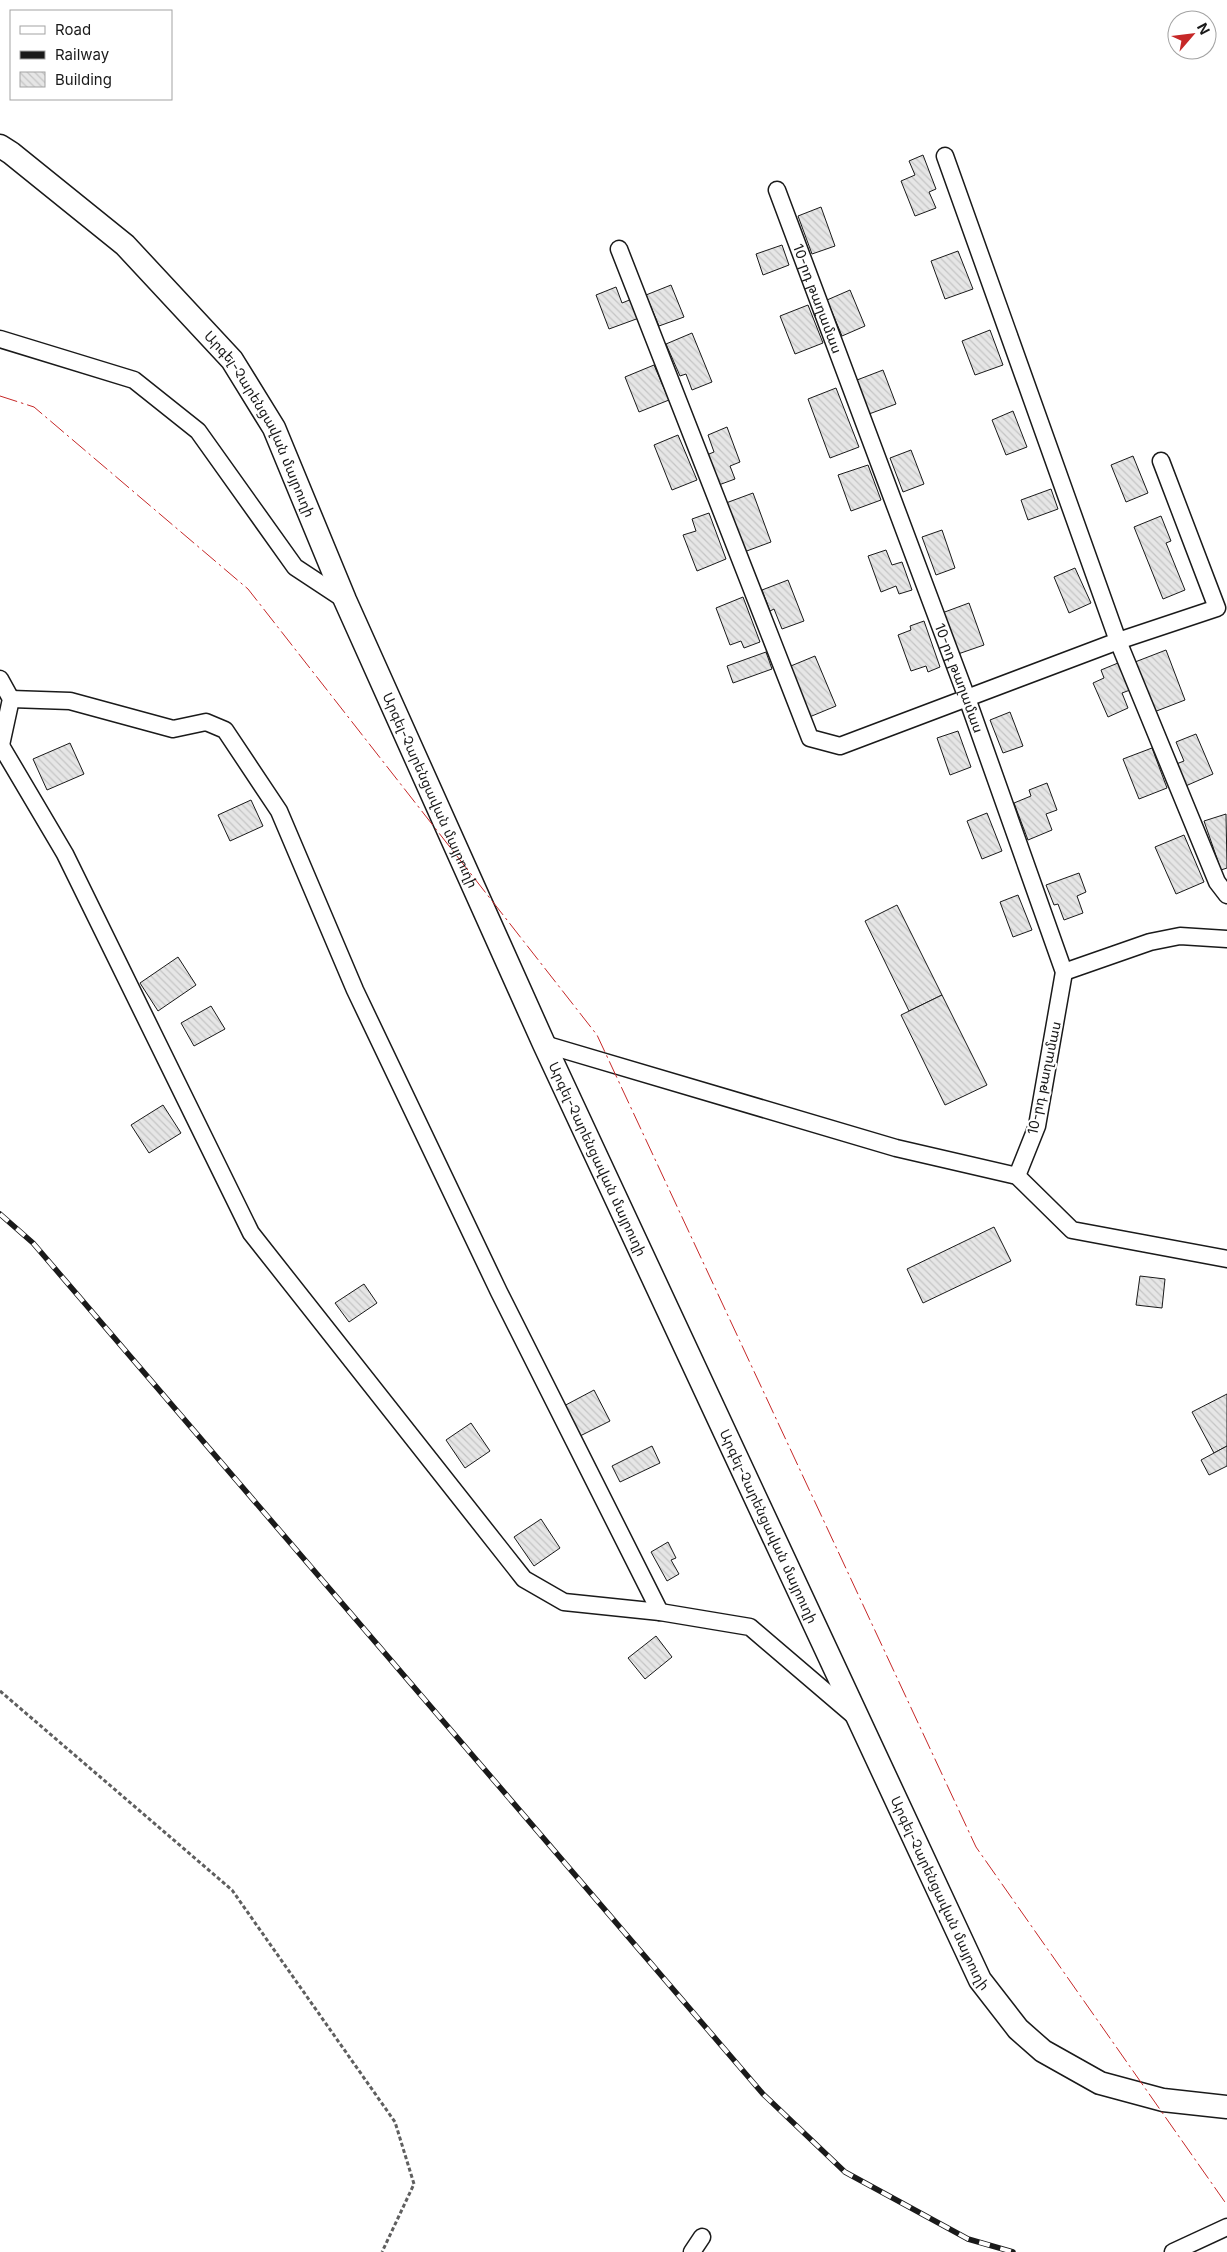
<svg xmlns="http://www.w3.org/2000/svg" width="1227" height="2252" viewBox="0 0 1227 2252" font-family="Inter,'Noto Sans Armenian',sans-serif">
	<style>
		.building { fill: url(#building-back-hatch); stroke: #1a1a1a }
		.lines { fill: none; stroke-linecap: round; stroke-linejoin: round }
		.street-casing { stroke: #1a1a1a; stroke-width: 19 }
		.secondary-casing { stroke: #1a1a1a; stroke-width: 25 }
		.path { stroke: #5f5f5f; stroke-width: 3; stroke-dasharray: 4 2.5; stroke-linecap: butt }
		.street { stroke: #fff; stroke-width: 16 }
		.secondary { stroke: #fff; stroke-width: 22 }
		.rail-casing { stroke: #1a1a1a; stroke-width: 5.5 }
		.rail { stroke: #fff; stroke-width: 4; stroke-dasharray: 11; stroke-linecap: butt }
		.power { stroke: #c62828; stroke-width: 1; stroke-dasharray: 18 4 2.5 4; stroke-linecap: butt }
		.labels { text-anchor: middle; stroke-width: 4; stroke-linejoin: round; paint-order: stroke }
		.street-label { font-size: 14px; fill: #1a1a1a; stroke: #fff }
	</style>
	<defs>
		<pattern id="building-back-hatch" width="6" height="6" patternUnits="userSpaceOnUse" patternTransform="scale(1.25)"><rect width="6" height="6" fill="#e6e6e6"/><path d="M-1 5l2 2M0 0l6 6M5-1l2 2" fill="none" stroke="#c5c5c5"/></pattern>
	</defs>
	<rect width="100%" height="100%" fill="#fff"/>
	<g class="building">
		<path d="M923,155L936,189L929,192L936,208L915,216L901,181L915,175L909,161Z"/>
		<path d="M821,207L835,246L812,254L798,216Z"/>
		<path d="M782,245L789,265L763,275L756,254Z"/>
		<path d="M958,251L973,289L945,299L931,261Z"/>
		<path d="M671,285L684,317L659,326L646,295Z"/>
		<path d="M616,287L622,303L632,299L639,318L609,329L596,295Z"/>
		<path d="M850,290L865,326L842,336L827,300Z"/>
		<path d="M808,305L823,343L795,354L780,316Z"/>
		<path d="M990,330L1003,365L975,375L962,341Z"/>
		<path d="M692,333L712,382L692,390L686,374L680,376L666,344Z"/>
		<path d="M654,365L669,400L639,412L625,377Z"/>
		<path d="M883,370L896,404L869,414L857,380Z"/>
		<path d="M836,388L859,447L830,458L808,399Z"/>
		<path d="M1013,411L1027,447L1006,455L992,420Z"/>
		<path d="M727,427L740,462L730,466L735,479L716,486L704,456L714,452L708,435Z"/>
		<path d="M678,435L697,480L672,490L654,445Z"/>
		<path d="M911,450L924,484L903,492L890,458Z"/>
		<path d="M1133,456L1148,493L1126,502L1111,465Z"/>
		<path d="M868,465L881,500L851,511L838,475Z"/>
		<path d="M1051,489L1058,509L1028,520L1021,500Z"/>
		<path d="M753,493L771,542L744,552L726,503Z"/>
		<path d="M709,513L726,559L697,571L683,535L696,531L692,519Z"/>
		<path d="M1161,516L1171,541L1166,543L1185,590L1163,599L1134,527Z"/>
		<path d="M942,530L955,568L936,575L922,537Z"/>
		<path d="M886,550L892,565L902,562L912,590L899,594L896,586L881,592L868,556Z"/>
		<path d="M1075,568L1091,603L1069,613L1054,577Z"/>
		<path d="M788,580L804,621L782,629L774,609L770,611L762,590Z"/>
		<path d="M743,597L760,642L744,648L741,641L730,645L716,608Z"/>
		<path d="M969,603L984,645L958,654L942,613Z"/>
		<path d="M924,621L940,667L928,672L926,666L911,671L898,635L911,630L910,626Z"/>
		<path d="M1166,650L1185,700L1154,712L1135,662Z"/>
		<path d="M766,652L772,669L733,683L727,666Z"/>
		<path d="M815,656L836,706L807,718L786,668Z"/>
		<path d="M1118,663L1130,690L1122,693L1128,708L1108,717L1093,683L1104,678L1101,670Z"/>
		<path d="M1010,712L1023,746L1003,753L990,720Z"/>
		<path d="M958,731L971,767L950,775L937,738Z"/>
		<path d="M1196,734L1213,774L1181,788L1171,766L1184,761L1176,742Z"/>
		<path d="M70,743L84,774L47,790L33,759Z"/>
		<path d="M1152,748L1167,788L1139,799L1123,759Z"/>
		<path d="M1047,783L1057,810L1046,814L1052,830L1028,840L1014,803L1031,796L1029,790Z"/>
		<path d="M251,800L263,826L230,841L218,815Z"/>
		<path d="M987,813L1002,851L982,859L967,821Z"/>
		<path d="M1226,814L1227,868L1221,870L1204,821Z"/>
		<path d="M1184,835L1204,882L1176,894L1155,847Z"/>
		<path d="M1079,873L1086,892L1077,896L1083,913L1064,920L1058,904L1054,905L1046,885Z"/>
		<path d="M1018,895L1032,930L1013,937L1000,902Z"/>
		<path d="M897,905L942,995L909,1011L865,921Z"/>
		<path d="M178,957L196,985L158,1011L140,983Z"/>
		<path d="M942,995L987,1085L945,1105L901,1015Z"/>
		<path d="M211,1006L225,1029L194,1046L181,1023Z"/>
		<path d="M163,1105L181,1133L149,1153L131,1125Z"/>
		<path d="M994,1227L1011,1261L923,1303L907,1269Z"/>
		<path d="M1140,1276L1165,1279L1162,1308L1136,1305Z"/>
		<path d="M364,1284L377,1303L349,1322L335,1303Z"/>
		<path d="M594,1390L610,1421L578,1437L562,1407Z"/>
		<path d="M1227,1394V1446L1214,1453L1192,1412Z"/>
		<path d="M471,1423L490,1451L465,1468L446,1440Z"/>
		<path d="M652,1446L660,1463L620,1482L612,1466Z"/>
		<path d="M1227,1446V1466L1209,1475L1201,1460Z"/>
		<path d="M541,1519L560,1548L534,1566L514,1537Z"/>
		<path d="M668,1542L676,1558L671,1560L679,1574L667,1581L651,1552Z"/>
		<path d="M656,1636L672,1657L645,1679L628,1658Z"/>
	</g>
	<g class="lines">
		<defs>
			<g id="street">
				<path d="M945,156L1118,641L1217,882L1227,895"/>
				<path id="s1" d="M777,190L967,698L1064,972L1037,1126L1017,1176"/>
				<path d="M619,249L810,738L840,746L1118,641L1217,608L1161,461"/>
				<path d="M0,339L134,380L198,431L295,567L345,600"/>
				<path d="M0,679L11,699L1,745"/>
				<path d="M11,699L70,701L173,729L206,722L225,730L279,811L355,990L499,1292L660,1612"/>
				<path d="M0,744L65,854L251,1233L524,1579L564,1602L660,1612L750,1627L853,1715"/>
				<path d="M1064,972L1150,942L1180,936L1227,939"/>
				<path d="M544,1044L896,1148L1017,1176L1072,1230L1227,1259"/>
				<path d="M692,2252L702,2237"/>
				<path d="M1173,2252L1227,2227"/>
			</g>
			<g id="secondary">
				<path id="s2" d="M0,146L11,153L125,245L232,360L274,428L345,600L544,1044L980,1980L1018,2029L1043,2051L1100,2083L1163,2100L1227,2107"/>
			</g>
		</defs>
		<use href="#street" class="street-casing"/>
		<use href="#secondary" class="secondary-casing"/>
		<path class="path" d="M0,1691L232,1890L395,2122L414,2184L382,2252"/>
		<use href="#street" class="street"/>
		<use href="#secondary" class="secondary"/>
		<defs>
			<path id="rail" d="M0,1214L33,1243L763,2094L845,2172L968,2239L1013,2252"/>
		</defs>
		<use href="#rail" class="rail-casing"/>
		<use href="#rail" class="rail"/>
		<path class="power" d="M0,396L34,407L248,589L597,1035L976,1847L1227,2205"/>
	</g>
	<g class="labels">
		<g class="street-label">
			<text dy="5" stroke="none"><textPath href="#s1" startOffset="116">10-րդ թաղամաս</textPath></text>
			<text dy="5" stroke="none"><textPath href="#s2" startOffset="386">Արգել-Չարենցավան մայրուղի</textPath></text>
			<text dy="5" stroke="none"><textPath href="#s1" startOffset="521">10-րդ թաղամաս</textPath></text>
			<text dy="5" stroke="none"><textPath href="#s2" startOffset="791">Արգել-Չարենցավան մայրուղի</textPath></text>
			<text transform="translate(1044 1078) rotate(-78)" y="5">10-րդ թաղամաս</text>
			<text dy="5" stroke="none"><textPath href="#s2" startOffset="1196">Արգել-Չարենցավան մայրուղի</textPath></text>
			<text dy="5" stroke="none"><textPath href="#s2" startOffset="1601">Արգել-Չարենցավան մայրուղի</textPath></text>
			<text dy="5" stroke="none"><textPath href="#s2" startOffset="2006">Արգել-Չարենցավան մայրուղի</textPath></text>
		</g>
	</g>
	<rect x="10" y="10" width="162" height="90" fill="#ffffff" stroke="#a3a3a3"/>
	<rect x="20" y="26" width="25" height="8" fill="#ffffff" stroke="#a3a3a3"/>
	<text x="55" y="35" font-size="15" fill="#1a1a1a">Road</text>
	<rect x="20" y="51" width="25" height="8" fill="#1a1a1a" stroke="#a3a3a3"/>
	<text x="55" y="60" font-size="15" fill="#1a1a1a">Railway</text>
	<rect x="20" y="72" width="25" height="15" fill="url(#building-back-hatch)" stroke="#a3a3a3"/>
	<text x="55" y="85" font-size="15" fill="#1a1a1a">Building</text>
	<g transform="translate(1192 35) rotate(62)"><circle r="24" fill="#ffffff" stroke="#a3a3a3"/>
	<path d="M0-4L9 19L0 12L-9 19Z" fill="#c62828"/>
	<text y="-8" font-size="14" font-weight="bold" text-anchor="middle" fill="#1a1a1a">N</text>
	</g>
</svg>
